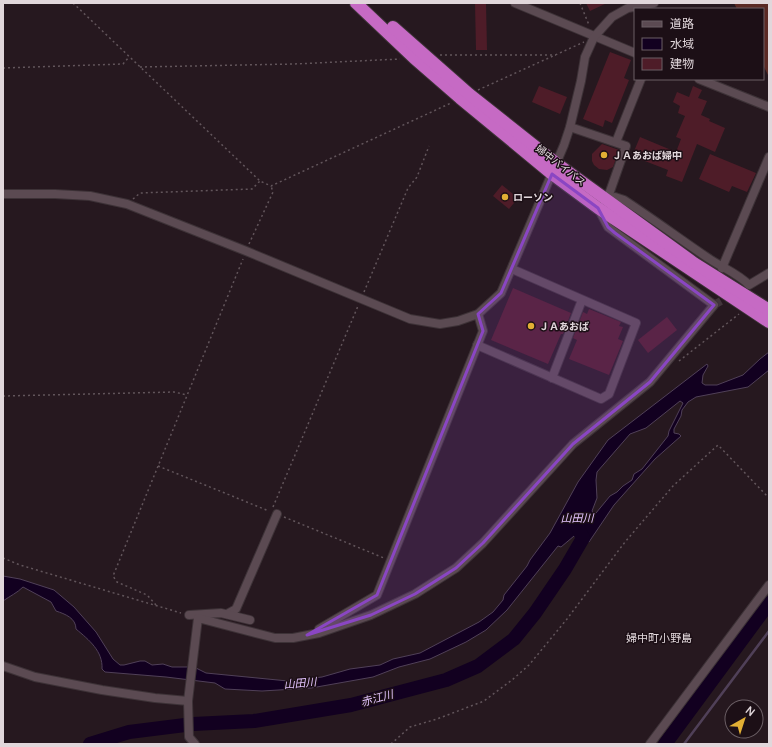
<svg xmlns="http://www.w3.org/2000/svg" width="772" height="747" viewBox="0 0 772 747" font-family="Manrope,'Noto Sans JP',sans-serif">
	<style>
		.green { fill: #5b2a25 }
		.water { fill: #120020; stroke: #504058; fill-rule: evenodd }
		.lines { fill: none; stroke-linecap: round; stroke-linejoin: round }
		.stream { stroke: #504058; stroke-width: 2.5 }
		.river { stroke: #120020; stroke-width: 14 }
		.building { fill: #4e1c28 }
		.minor-tunnel { stroke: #42353b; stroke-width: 8; stroke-dasharray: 8 4; stroke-linecap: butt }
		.minor-casing { stroke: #3d3237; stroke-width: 10 }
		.highway-casing { stroke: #3d3237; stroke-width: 14 }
		.path { stroke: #62555b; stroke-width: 1.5; stroke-dasharray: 2 3; stroke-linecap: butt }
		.minor { stroke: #5b4a52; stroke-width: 8 }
		.highway { stroke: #c66ac4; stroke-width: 12 }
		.marked { fill: #8a46c3; fill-opacity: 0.2; stroke: #8a46c3; stroke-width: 3; stroke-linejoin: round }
		.poi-dot { fill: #e2af34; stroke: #1c0f16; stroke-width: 1.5 }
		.labels { text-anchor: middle; stroke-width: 3; stroke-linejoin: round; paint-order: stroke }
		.poi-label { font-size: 10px; font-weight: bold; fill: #e1d7db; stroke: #1c0f16; text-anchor: start }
		.street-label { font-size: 10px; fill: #e1d7db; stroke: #1c0f16 }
		.water-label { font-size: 11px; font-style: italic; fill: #e1c2fc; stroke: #1c0f16 }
		.neighbourhood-label { font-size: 11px; fill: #e1d7db; stroke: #1c0f16 }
	</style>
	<rect width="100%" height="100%" fill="#26181f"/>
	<path class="green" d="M734,3H769V77L763,65V9H737Z"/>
	<path class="water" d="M769,352V370L748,387L696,397L688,402L682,410L681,416L674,429V433L679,434L681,436L655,459L614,505L589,542L578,535L574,536L561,547L558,546L507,610L486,630L466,642L430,659L399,667L373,677L311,688L262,691L225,689L215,683L166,677L105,672L102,669C103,651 89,640 76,629C76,618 65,614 56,611L51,602L23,587C17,593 10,596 3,601V576L20,579L54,590L74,607L96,632L113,659L120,665H124L140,661H145L152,665L163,664L172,667H194L206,673L288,681L322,677L350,669L380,665L393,659L420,653L479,622L493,612L503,600L504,595L527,566L530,560L550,533L578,482L608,440L707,364L708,366L703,375L702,383L705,385H717L743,375L760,359ZM680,401L683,403L669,431L668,436L642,469L634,474L632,480L623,486L617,492L610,496L596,513L594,514L592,511L597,498L596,480L597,472L630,434L646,428Z"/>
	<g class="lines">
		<path class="stream" d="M684,744L769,631"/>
		<g class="river">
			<path d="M90,744L129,732L193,724L254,721L351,705L446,680L478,666L514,639L535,613L565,569L583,538L575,522"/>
			<path d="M665,744L769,603"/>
		</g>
	</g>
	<g class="building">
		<path d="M475,3H486L487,50H476Z"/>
		<path d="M586,3H607L590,11Z"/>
		<path d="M610,52L631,60L624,78L629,80L612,123L605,120L603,127L583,119Z"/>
		<path d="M539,86L567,97L560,114L532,102Z"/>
		<path d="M693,86L702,90L698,98L707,101L701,115L710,119L709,121L725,128L715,152L697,144L682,182L666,176L668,170L632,156L640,137L676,152L681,139L676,137L685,116L678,113L680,106L673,102L677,92L689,97Z"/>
		<path d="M602,144L619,150L613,167L607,170L599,169L594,165L592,161V154Z"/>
		<path d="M710,154L756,173L747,192L732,186L729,192L699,179Z"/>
		<path d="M502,185L518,198L509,209L493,196Z"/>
		<path d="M513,288L571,313L563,334H561L548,364L491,340Z"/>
		<path d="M589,309L621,322L619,326L623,327L618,339L623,341L609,375L569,359L577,340L573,338L583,312L587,314Z"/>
		<path d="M667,317L677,330L648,353L638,340Z"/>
	</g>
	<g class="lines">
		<path class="minor-tunnel" d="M714,305L749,285"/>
		<defs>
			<g id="minor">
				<path d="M515,3L635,53"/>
				<path d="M699,79L769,107"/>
				<path d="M570,127L626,146L607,200"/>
				<path d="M616,142L641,79"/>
				<path d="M3,194H55L90,196L127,204L246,251L410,319L440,324L458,321L478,314L501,293L564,145L570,127L581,81L585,57L594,37L612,17L628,8L654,3"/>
				<path d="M607,200L615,197L624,200C653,219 680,239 708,258C721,267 739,274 749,285L769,273"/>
				<path d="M722,268L769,157"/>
				<path d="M477,345L601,399L609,394L636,323L512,269"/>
				<path d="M552,378L582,300"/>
				<path d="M227,614L236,609L277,514"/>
				<path d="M189,615L221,613L250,620"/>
				<path d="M319,629L377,595L483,331L478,314"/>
				<path d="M3,666L35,677L102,690L155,698L188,701"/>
				<path d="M195,744L189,737L188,701L198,618L275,638H293L319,633L371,615L415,594L456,568L483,543L573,444L650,382L714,305L608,227L599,210"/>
				<path d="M650,744L769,585"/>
			</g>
			<g id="highway">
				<path d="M356,3L414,58L460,98L552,174L598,208L769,322"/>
				<path d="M393,27L469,94L556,163L694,263L769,310"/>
			</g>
		</defs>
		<use href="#minor" class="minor-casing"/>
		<use href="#highway" class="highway-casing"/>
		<g class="path">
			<path d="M73,3L260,181L271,186L451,103"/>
			<path d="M580,3L589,25"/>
			<path d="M440,55H556"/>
			<path d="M140,67L294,64L400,59"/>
			<path d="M3,68L123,64L129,57"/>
			<path d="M478,90L584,42"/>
			<path d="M133,199L140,193L252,189L260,181"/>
			<path d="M249,244L273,192L271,186"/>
			<path d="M364,292L408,188L417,177L429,146"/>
			<path d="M679,361L739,314"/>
			<path d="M3,396L174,392L187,395"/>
			<path d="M158,466L269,511"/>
			<path d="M273,507L358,306"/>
			<path d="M284,517L384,558"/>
			<path d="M3,558L20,565L181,613"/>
			<path d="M156,605L147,595L117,582L113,576L243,259"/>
			<path d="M391,744L410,727L437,719L484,701L512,680L529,665L567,619L625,542L673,486L718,445L769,498"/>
		</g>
		<use href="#minor" class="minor"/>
		<use href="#highway" class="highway"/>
	</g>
	<path class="marked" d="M552,174L598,208L608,227L615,233L714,305L650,382L573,444L483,543L456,568L415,594L371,615L307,635L377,595L483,331L478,314L501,293Z"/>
	<g class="poi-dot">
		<circle cx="604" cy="155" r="4"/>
		<circle cx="505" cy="197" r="4"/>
		<circle cx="531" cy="326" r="4"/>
	</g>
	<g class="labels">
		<g class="poi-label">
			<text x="612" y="159">ＪＡあおば婦中</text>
			<text x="513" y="201">ローソン</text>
			<text x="539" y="330">ＪＡあおば</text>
		</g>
		<g class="street-label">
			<text transform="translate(561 165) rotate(38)" y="4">婦中バイパス</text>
		</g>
		<g class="water-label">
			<text x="577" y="522">山田川</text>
			<text transform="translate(300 683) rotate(-5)" y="4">山田川</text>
			<text transform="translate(377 698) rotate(-15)" y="4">赤江川</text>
		</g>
		<g class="neighbourhood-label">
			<text x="659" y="642">婦中町小野島</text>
		</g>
	</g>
	<rect width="772" height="747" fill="none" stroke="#e1d7db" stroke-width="8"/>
	<rect x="634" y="8" width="130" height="72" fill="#1c0f16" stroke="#6b5f65"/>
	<rect x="642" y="21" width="20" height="6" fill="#5b4a52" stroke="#6b5f65"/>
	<text x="670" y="28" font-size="12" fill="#e1d7db">道路</text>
	<rect x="642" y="38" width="20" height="12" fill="#120020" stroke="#6b5f65"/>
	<text x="670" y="48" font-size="12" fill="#e1d7db">水域</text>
	<rect x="642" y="58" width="20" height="12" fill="#4e1c28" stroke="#6b5f65"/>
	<text x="670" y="68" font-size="12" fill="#e1d7db">建物</text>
	<g transform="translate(744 719) rotate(39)"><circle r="19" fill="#1c0f16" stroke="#6b5f65"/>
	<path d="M0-3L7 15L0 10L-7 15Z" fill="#e2af34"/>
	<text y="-6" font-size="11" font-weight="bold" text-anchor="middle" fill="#e1d7db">N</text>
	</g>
</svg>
